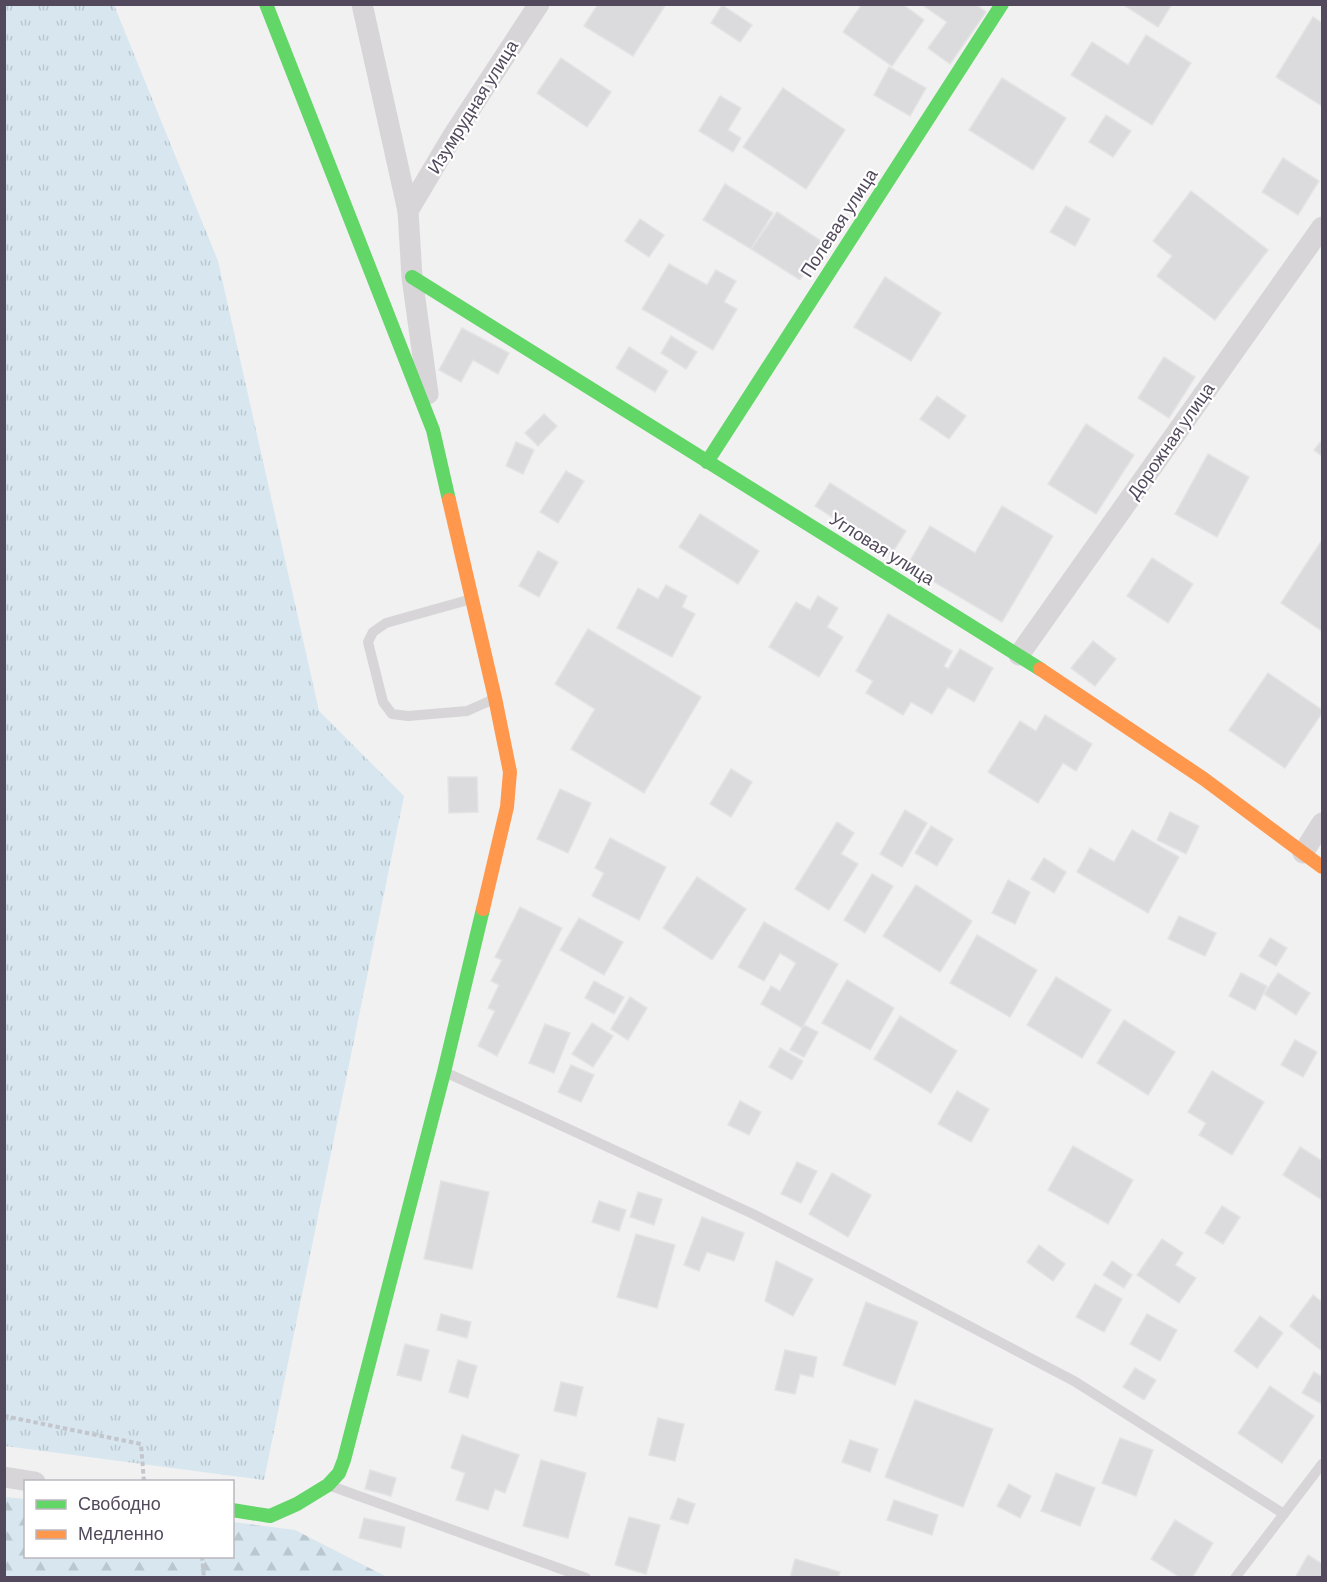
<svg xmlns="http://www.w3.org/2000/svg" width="1327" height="1582" viewBox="0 0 1327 1582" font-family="Barlow,sans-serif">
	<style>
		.grass { fill: url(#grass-tufts) }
		.forest { fill: url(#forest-firs) }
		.building { fill: #dbdadd; stroke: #e3e3e4; stroke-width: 1.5 }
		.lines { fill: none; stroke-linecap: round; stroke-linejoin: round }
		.path { stroke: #c3c6cd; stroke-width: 4; stroke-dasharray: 4.5 3; stroke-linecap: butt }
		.lane { stroke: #d7d5d8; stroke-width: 10 }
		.street { stroke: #d7d5d8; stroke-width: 21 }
		.fast { stroke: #63d668; stroke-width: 14 }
		.slow { stroke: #ff974d; stroke-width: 14 }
		.labels { text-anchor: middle; stroke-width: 4.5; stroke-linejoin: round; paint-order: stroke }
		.street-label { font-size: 18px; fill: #52495c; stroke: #fff }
	</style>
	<defs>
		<pattern id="grass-tufts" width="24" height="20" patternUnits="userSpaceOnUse" patternTransform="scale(1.5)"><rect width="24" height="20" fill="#d7e6ef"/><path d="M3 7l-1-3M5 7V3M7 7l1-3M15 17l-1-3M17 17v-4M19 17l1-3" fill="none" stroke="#bac7cf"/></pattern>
		<pattern id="forest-firs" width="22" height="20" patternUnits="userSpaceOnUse" patternTransform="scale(1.5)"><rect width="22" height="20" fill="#d7e6ef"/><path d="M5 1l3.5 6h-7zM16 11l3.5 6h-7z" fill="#bac7cf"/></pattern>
	</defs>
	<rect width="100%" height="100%" fill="#f1f1f1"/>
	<path class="grass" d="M5,4L114,5L218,261L319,711L404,796L264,1480L5,1446Z"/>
	<path class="forest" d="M5,1497L25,1499L26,1556H232L233,1522L295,1530L387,1577L5,1578Z"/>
	<g class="building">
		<path d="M598,4H666L633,56L584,26Z"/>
		<path d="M862,4H902L924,20L892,66L843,32Z"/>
		<path d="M921,4H975L986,12L950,64L928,48L947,22Z"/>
		<path d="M1122,4H1172L1158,27Z"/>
		<path d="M722,5L752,25L740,42L711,23Z"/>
		<path d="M1313,17L1322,23V106L1276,77Z"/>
		<path d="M1146,35L1191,63L1152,125L1071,75L1092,42L1128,65Z"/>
		<path d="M561,58L611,92L587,127L537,93Z"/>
		<path d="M889,67L926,88L910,116L874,95Z"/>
		<path d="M1002,78L1066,118L1033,170L969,130Z"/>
		<path d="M783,88L845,130L806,189L743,147Z"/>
		<path d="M720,96L741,108L728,130L741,138L733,152L699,131Z"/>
		<path d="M1106,115L1131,131L1113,157L1089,142Z"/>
		<path d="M1283,158L1319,181L1298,215L1262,192Z"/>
		<path d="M725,184L773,213L751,249L703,220Z"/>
		<path d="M1191,191L1268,250L1215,320L1157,276L1172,256L1153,241Z"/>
		<path d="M1066,206L1090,219L1075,246L1050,232Z"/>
		<path d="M777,212L824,243L800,280L751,249Z"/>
		<path d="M640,219L664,235L649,257L625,241Z"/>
		<path d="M669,264L707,285L716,270L736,281L724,302L737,309L713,350L642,309Z"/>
		<path d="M885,277L941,313L911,361L854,327Z"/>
		<path d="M462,328L509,353L498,374L473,360L461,382L439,370Z"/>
		<path d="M671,336L697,352L686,369L661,353Z"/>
		<path d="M629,347L668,371L655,392L616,368Z"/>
		<path d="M1164,357L1195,377L1169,418L1138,398Z"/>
		<path d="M937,396L966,416L949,439L920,419Z"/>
		<path d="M544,414L557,426L538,446L525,433Z"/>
		<path d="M1086,424L1134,455L1096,514L1048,484Z"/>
		<path d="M1322,440V456L1314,450Z"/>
		<path d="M516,442L534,450L523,474L506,466Z"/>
		<path d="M1208,454L1249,477L1217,537L1175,514Z"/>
		<path d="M566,471L584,481L558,523L540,512Z"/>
		<path d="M830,483L906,531L891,555L815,506Z"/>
		<path d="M1002,506L1053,536L1002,622L907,566L930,526L975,553Z"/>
		<path d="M700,514L759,551L738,584L679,547Z"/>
		<path d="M1322,540V631L1281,603Z"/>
		<path d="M538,551L558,562L539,597L519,586Z"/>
		<path d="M1152,558L1193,584L1168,623L1127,596Z"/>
		<path d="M666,585L687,596L682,607L695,614L672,657L617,628L638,588L658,599Z"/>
		<path d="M818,596L838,608L827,627L843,637L819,677L769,647L796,602L810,610Z"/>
		<path d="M888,614L952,651L944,666L948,669L960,649L993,668L974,702L948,687L932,714L911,702L903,715L866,693L873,681L856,671Z"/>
		<path d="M588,629L701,697L644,793L571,749L595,709L555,684Z"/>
		<path d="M1093,641L1116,659L1095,686L1071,668Z"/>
		<path d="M1268,673L1322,710V713L1285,768L1229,730Z"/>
		<path d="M1045,715L1092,744L1076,771L1063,763L1038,803L988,772L1020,721L1036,731Z"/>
		<path d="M731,769L752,782L731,817L710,804Z"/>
		<path d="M448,777H477L478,812L449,813Z"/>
		<path d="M560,789L591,803L568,853L537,839Z"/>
		<path d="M905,810L927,823L902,867L880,854Z"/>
		<path d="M1170,812L1199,826L1186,854L1157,840Z"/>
		<path d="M837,822L854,833L841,854L858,864L829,910L795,889Z"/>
		<path d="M931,826L953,839L937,866L915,853Z"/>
		<path d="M1132,830L1179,857L1148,913L1077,872L1090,848L1114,862Z"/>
		<path d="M610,838L666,867L639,920L592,896L604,873L595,868Z"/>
		<path d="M1044,858L1066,872L1054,893L1031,879Z"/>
		<path d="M872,874L893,886L865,933L844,920Z"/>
		<path d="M697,877L746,909L712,960L663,928Z"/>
		<path d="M1008,880L1030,892L1015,924L992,913Z"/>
		<path d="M916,885L972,921L940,972L883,936Z"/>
		<path d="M520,907L562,928L497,1056L478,1046L495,1011L488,1008L499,985L491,981L502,960L495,957Z"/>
		<path d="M1179,916L1216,933L1205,956L1168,939Z"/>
		<path d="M579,918L623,942L604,975L560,950Z"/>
		<path d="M764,922L838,964L802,1028L761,1004L771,986L780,991L796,963L780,953L764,981L738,967Z"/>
		<path d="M977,935L1037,970L1010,1017L950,983Z"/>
		<path d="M1270,938L1287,948L1276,966L1259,956Z"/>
		<path d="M1241,973L1267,986L1255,1010L1229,996Z"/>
		<path d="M1278,973L1310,993L1296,1015L1264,994Z"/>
		<path d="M1056,977L1111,1010L1082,1058L1027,1025Z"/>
		<path d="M847,980L894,1008L870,1050L822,1023Z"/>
		<path d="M594,981L624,997L614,1014L585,998Z"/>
		<path d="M630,997L647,1008L628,1040L611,1029Z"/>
		<path d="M900,1016L957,1051L931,1093L874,1059Z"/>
		<path d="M1124,1020L1175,1052L1148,1095L1097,1063Z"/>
		<path d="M592,1023L613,1036L593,1067L572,1054Z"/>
		<path d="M545,1024L570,1033L554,1073L529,1063Z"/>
		<path d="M804,1025L818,1032L804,1057L790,1050Z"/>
		<path d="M1295,1040L1317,1052L1303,1077L1281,1065Z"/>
		<path d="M780,1048L803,1061L792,1080L769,1067Z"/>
		<path d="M571,1065L594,1075L581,1102L558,1092Z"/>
		<path d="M1212,1071L1264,1102L1232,1155L1199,1135L1206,1123L1188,1112Z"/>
		<path d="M957,1091L989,1109L971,1142L938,1124Z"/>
		<path d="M740,1101L761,1112L749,1135L728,1125Z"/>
		<path d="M1073,1146L1133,1180L1108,1224L1048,1190Z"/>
		<path d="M1300,1147L1322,1161V1200L1283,1175Z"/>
		<path d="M797,1162L817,1171L801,1203L781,1194Z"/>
		<path d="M832,1173L871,1195L848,1237L809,1214Z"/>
		<path d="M441,1181L489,1192L472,1269L424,1259Z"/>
		<path d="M638,1192L662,1199L654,1225L630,1217Z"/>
		<path d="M599,1201L626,1210L619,1231L592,1222Z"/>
		<path d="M1222,1206L1240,1217L1223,1244L1205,1233Z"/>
		<path d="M702,1217L744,1233L734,1261L707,1252L699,1271L684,1265Z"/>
		<path d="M636,1234L675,1245L657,1308L617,1297Z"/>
		<path d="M1162,1239L1183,1253L1175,1265L1196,1278L1179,1303L1137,1275Z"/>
		<path d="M1039,1245L1065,1264L1053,1281L1027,1262Z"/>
		<path d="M776,1261L813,1279L793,1316L765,1301Z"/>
		<path d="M1112,1261L1132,1275L1124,1288L1103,1275Z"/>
		<path d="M1095,1284L1122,1299L1104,1332L1076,1317Z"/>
		<path d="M1313,1295L1322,1302V1351L1290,1326Z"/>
		<path d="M866,1302L918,1322L895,1385L843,1365Z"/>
		<path d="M441,1314L471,1322L467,1338L437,1330Z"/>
		<path d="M1147,1314L1177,1330L1160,1361L1130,1344Z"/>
		<path d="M1260,1316L1283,1333L1257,1368L1234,1351Z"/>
		<path d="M405,1344L429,1350L421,1381L397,1375Z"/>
		<path d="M785,1350L817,1357L813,1377L800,1374L795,1394L775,1390Z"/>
		<path d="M458,1360L477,1366L468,1398L449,1392Z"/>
		<path d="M1135,1368L1156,1380L1144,1400L1123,1387Z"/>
		<path d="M1314,1372L1322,1377V1404L1302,1393Z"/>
		<path d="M561,1382L583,1387L576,1416L554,1411Z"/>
		<path d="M1270,1386L1314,1416L1282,1463L1238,1433Z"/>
		<path d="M915,1400L993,1429L963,1507L885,1477Z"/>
		<path d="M658,1418L684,1424L675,1461L649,1455Z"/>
		<path d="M462,1435L519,1455L505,1493L495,1489L488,1510L456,1500L465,1473L451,1468Z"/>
		<path d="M1120,1438L1153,1450L1136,1496L1102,1483Z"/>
		<path d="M850,1440L878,1449L870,1472L842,1462Z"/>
		<path d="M541,1460L586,1473L568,1538L523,1526Z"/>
		<path d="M370,1470L396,1478L391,1496L365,1489Z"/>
		<path d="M1056,1473L1095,1488L1080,1526L1041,1511Z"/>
		<path d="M1009,1484L1031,1496L1020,1518L997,1506Z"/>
		<path d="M678,1498L695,1504L688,1524L670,1519Z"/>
		<path d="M894,1500L938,1515L932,1535L887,1520Z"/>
		<path d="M629,1517L660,1525L646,1574L615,1565Z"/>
		<path d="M364,1518L405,1527L401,1548L359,1538Z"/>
		<path d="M1175,1520L1213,1543L1192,1578H1181L1151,1559Z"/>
		<path d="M1308,1555L1322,1564V1578H1295Z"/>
		<path d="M795,1559L840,1572L838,1578H790Z"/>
	</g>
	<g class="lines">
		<g class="path">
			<path d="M4,1416L141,1444L144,1482"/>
			<path d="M202,1556L204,1578"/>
		</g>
		<g class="lane">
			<path d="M468,600L386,623L373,632L368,642L383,702L392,714L408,716L467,711L494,699"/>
			<path d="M447,1073L753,1214L876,1277L1074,1381L1284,1514"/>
			<path d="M331,1486L586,1578"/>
			<path d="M1235,1578L1322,1464"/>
		</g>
		<g class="street">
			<path d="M362,4L408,211L412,277L428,394"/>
			<path d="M408,211L452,137L539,4"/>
			<path d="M1019,655L1322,227"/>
			<path d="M1303,853L1322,823"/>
			<path d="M4,1477L35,1482"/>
		</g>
		<g class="fast">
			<path d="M266,4L433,430L449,500"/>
			<path d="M412,277L1040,669"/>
			<path d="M707,462L1002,4"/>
			<path d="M232,1510L270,1516L297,1504L328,1485L339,1473L344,1460L444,1072L483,909"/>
		</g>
		<g class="slow">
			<path d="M449,500L495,698L510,772L507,807L483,909"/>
			<path d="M1040,669L1204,779L1322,867"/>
		</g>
	</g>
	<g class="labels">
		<g class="street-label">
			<text transform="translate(473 107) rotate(-58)" y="6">Изумрудная улица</text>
			<text transform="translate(839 223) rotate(-57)" y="6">Полевая улица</text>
			<text transform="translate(1171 441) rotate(-55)" y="6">Дорожная улица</text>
			<text transform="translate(882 549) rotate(32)" y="6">Угловая улица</text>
		</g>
	</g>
	<rect width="1327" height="1582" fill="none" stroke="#52495c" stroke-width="12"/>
	<rect x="24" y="1480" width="210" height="78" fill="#ffffff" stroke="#bab6be" stroke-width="1.5"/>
	<rect x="36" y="1500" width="30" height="9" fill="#63d668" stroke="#bab6be" stroke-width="1.5"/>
	<text x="78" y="1510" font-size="18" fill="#52495c">Свободно</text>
	<rect x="36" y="1530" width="30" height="9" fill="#ff974d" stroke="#bab6be" stroke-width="1.5"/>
	<text x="78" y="1540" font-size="18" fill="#52495c">Медленно</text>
</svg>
